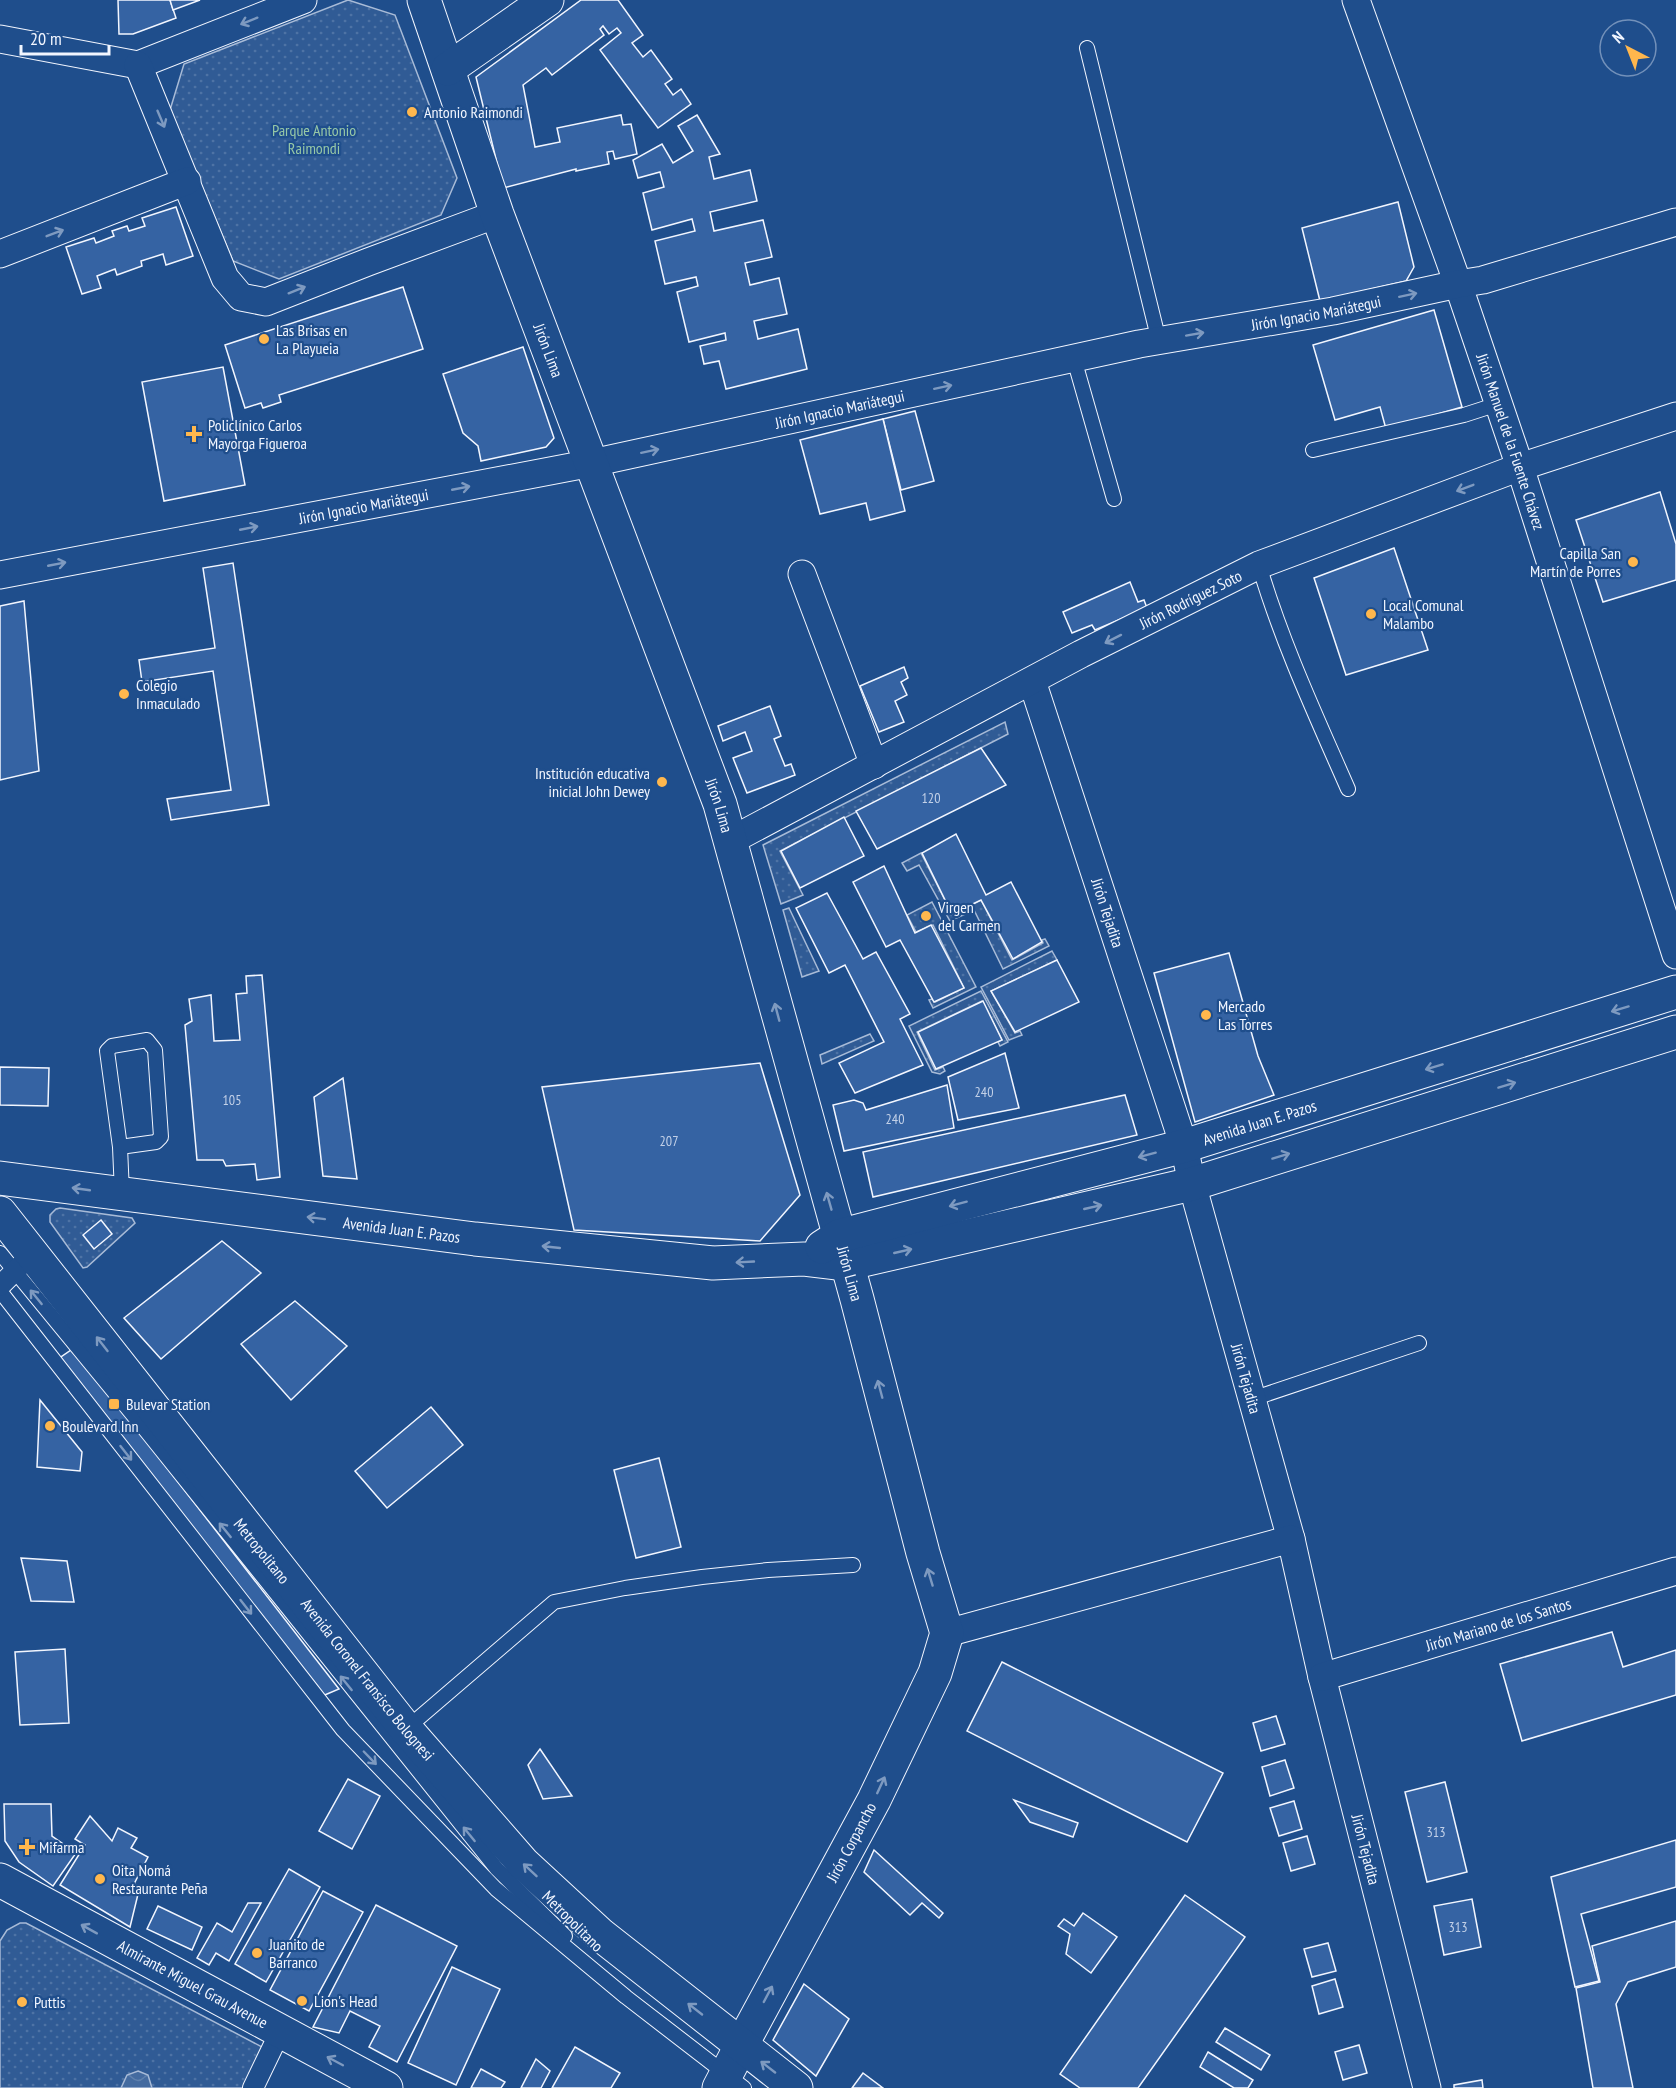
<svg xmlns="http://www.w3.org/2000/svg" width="1676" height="2088" viewBox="0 0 1676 2088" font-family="'PT Sans Narrow',sans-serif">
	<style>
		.grass { fill: url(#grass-dots); stroke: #a8bbd7; stroke-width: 1.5 }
		.water { fill: url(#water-waves); stroke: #a8bbd7; stroke-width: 1.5 }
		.building { fill: #3563a3; stroke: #f2f6ff; stroke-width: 1.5 }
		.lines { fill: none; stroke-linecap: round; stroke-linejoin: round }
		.service-casing { stroke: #f2f6ff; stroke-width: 16 }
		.pedestrian-casing { stroke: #f2f6ff; stroke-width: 22 }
		.minor-casing { stroke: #f2f6ff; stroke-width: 29 }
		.tertiary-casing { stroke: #f2f6ff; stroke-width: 35 }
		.secondary-casing { stroke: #f2f6ff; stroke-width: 35 }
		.primary-casing { stroke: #f2f6ff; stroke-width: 35 }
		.service { stroke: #1f4e8c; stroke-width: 14 }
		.pedestrian { stroke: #1f4e8c; stroke-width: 20 }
		.minor { stroke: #1f4e8c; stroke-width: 27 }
		.tertiary { stroke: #1f4e8c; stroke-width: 33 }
		.secondary { stroke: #1f4e8c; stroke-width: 33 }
		.primary { stroke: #1f4e8c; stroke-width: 33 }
		.oneway { stroke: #7e9ac0 }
		.poi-dot { fill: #ffb74d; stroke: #1f4e8c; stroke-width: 2 }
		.labels { text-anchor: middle; stroke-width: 4.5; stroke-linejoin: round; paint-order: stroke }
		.number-label { font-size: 14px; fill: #c3d1e8 }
		.poi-label { font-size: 16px; fill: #f2f6ff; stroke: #1f4e8c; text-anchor: start }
		.park-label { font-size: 16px; fill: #97c8a6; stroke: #1f4e8c }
		.street-label { font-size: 16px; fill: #f2f6ff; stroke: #1f4e8c }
	</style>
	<defs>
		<pattern id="grass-dots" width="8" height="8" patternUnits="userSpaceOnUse" patternTransform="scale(1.5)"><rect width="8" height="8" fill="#305b95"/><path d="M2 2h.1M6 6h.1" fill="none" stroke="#4e73a5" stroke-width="1.8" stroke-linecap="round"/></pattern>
		<pattern id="water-waves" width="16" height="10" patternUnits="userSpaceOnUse" patternTransform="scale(1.5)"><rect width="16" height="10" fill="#446ba0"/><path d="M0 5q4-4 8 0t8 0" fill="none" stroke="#5f81ae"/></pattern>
	</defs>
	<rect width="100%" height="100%" fill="#1f4e8c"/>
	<g class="grass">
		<path d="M348,0L395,15L457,178L441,215L279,279L233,261L170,110L184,64Z"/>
		<path d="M1005,722L1008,734L780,851L803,895L781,904L763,845Z"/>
		<path d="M921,853L952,914L981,900L1012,960L1043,943L1042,940L1045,939L1049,946L1003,969L974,910L950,921L919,865L907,871L902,863Z"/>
		<path d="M932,902L976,987L933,1008L929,1000L932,999L935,1002L964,988L933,925L916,932L907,915Z"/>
		<path d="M789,908L819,971L802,977L783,910Z"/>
		<path d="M1052,951L1057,960L991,991L1015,1033L1020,1031L1022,1035L1009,1040L981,987Z"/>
		<path d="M981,991L1008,1042L1000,1046L998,1042L1002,1040L982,1001L917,1032L935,1070L943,1067L945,1071L940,1074L932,1072L909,1026Z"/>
		<path d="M870,1034L874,1041L822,1064L820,1055Z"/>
		<path d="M60,1208L132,1218L135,1223L87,1267L83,1268L50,1222V1215L56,1209Z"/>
		<path d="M20,1923H26L264,2048L245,2088H0V1941L7,1930Z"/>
	</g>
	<path class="water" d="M138,2071L148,2075L152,2088H121L127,2075Z"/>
	<g class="building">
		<path d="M118,0H170L176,18L133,34H119Z"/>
		<path d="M170,0H200L173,10Z"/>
		<path d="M581,0H618L643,35L632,43L643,57L651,50L672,79L665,84L673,95L681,89L691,104L658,128L600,50L621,33L617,28L609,34L603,26L600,29L604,35L552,75L546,68L523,85L535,147L560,142L557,128L621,115L623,125L631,124L637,154L615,159L613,151L607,152L609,164L576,171V169L503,188L476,77Z"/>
		<path d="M697,115L720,154L709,157L714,179L750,170L757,201L710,212L714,231L763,220L772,257L745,263L750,285L779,278L787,314L754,321L758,339L798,329L807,369L726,389L719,361L704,364L700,346L726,340L725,333L689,342L677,292L698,286L696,277L665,284L655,241L695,231L692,219L652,230L643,193L664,187L660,172L638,178L633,160L662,144L673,163L693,151L678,126Z"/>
		<path d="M1398,202L1414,267L1406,281L1320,301L1302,228Z"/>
		<path d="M176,207L193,256L166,265L163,254L141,261L142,266L117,275L115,269L97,276L101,288L82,294L66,247L94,238L96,243L114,236L112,231L127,226L129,231L145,226L142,218Z"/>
		<path d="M403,287L423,349L279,395L281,402L263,408L261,403L245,408L225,345Z"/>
		<path d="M1434,310L1462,407L1386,429L1380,407L1335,420L1313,345Z"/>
		<path d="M523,347L554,438L546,447L481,461L478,446L463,433L443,374Z"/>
		<path d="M223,367L245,485L164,501L142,382Z"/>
		<path d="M915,411L934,481L901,490L883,419Z"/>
		<path d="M883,419L905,511L870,520L866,503L820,514L800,440Z"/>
		<path d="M1660,492L1676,544V580L1603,602L1576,520Z"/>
		<path d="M1394,548L1428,650L1346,675L1314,578Z"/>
		<path d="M233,563L269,805L171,820L167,799L231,790L213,671L142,682L139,660L215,648L203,568Z"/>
		<path d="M1130,582L1138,602L1144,600L1147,608L1095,630L1092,625L1072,633L1063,612Z"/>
		<path d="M24,601L39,771L0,780V606Z"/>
		<path d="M904,667L908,678L901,682L907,695L895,701L904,722L879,732L860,686Z"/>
		<path d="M770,706L781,736L774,739L785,766L791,764L795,775L747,793L733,758L752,751L745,732L723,741L718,726Z"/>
		<path d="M981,748L1006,785L877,849L856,811Z"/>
		<path d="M844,817L864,856L800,888L781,851Z"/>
		<path d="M956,834L986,895L1011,882L1042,942L1013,959L981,900L952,914L922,853Z"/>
		<path d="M884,866L915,933L931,925L964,988L934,1002L900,940L886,947L853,882Z"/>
		<path d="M827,893L863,959L876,952L910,1014L900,1019L923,1065L855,1093L839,1063L884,1042L845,965L829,973L796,908Z"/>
		<path d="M1229,953L1258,1056L1274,1095L1195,1122L1154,973Z"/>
		<path d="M1057,960L1079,1002L1015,1032L991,991Z"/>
		<path d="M262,975L280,1177L257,1180L255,1164L226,1166L223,1160H197L185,1025L192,1021L189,999L211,995L214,1041L240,1040L236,994L247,993L246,976Z"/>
		<path d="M983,1001L1002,1040L936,1069L918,1032Z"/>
		<path d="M1005,1053L1019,1108L958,1120L948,1077Z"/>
		<path d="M760,1063L800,1195L760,1241L574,1230L542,1087Z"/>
		<path d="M0,1067L49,1068L48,1106L0,1105Z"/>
		<path d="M343,1078L357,1179L323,1176L314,1097Z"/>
		<path d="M947,1085L954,1128L844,1151L833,1105L854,1100L863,1103L866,1110Z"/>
		<path d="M1125,1095L1137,1135L873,1197L863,1152Z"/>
		<path d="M101,1220L112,1234L94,1249L83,1235Z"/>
		<path d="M222,1241L261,1273L161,1359L124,1318Z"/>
		<path d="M295,1301L347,1346L291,1400L241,1344Z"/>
		<path d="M74,1348L339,1689L320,1697L58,1359Z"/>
		<path d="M40,1400L82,1452L80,1471L37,1467Z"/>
		<path d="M431,1407L463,1445L387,1508L355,1471Z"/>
		<path d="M659,1458L681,1547L636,1558L614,1470Z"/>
		<path d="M21,1558L67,1561L74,1602L31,1601Z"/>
		<path d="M1612,1632L1623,1667L1676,1650V1695L1522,1741L1500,1664Z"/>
		<path d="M65,1649L69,1723L20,1725L15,1652Z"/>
		<path d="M1002,1662L1223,1773L1187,1842L967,1731Z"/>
		<path d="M1276,1716L1285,1744L1261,1751L1253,1723Z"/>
		<path d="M540,1749L572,1796L543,1799L528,1765Z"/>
		<path d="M1285,1760L1294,1788L1270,1796L1262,1767Z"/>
		<path d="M348,1779L380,1796L352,1849L319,1831Z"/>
		<path d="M1445,1782L1467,1872L1427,1882L1405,1792Z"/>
		<path d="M1014,1800L1078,1823L1073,1837L1030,1822Z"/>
		<path d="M1294,1801L1302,1829L1279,1836L1270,1808Z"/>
		<path d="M4,1804H51L52,1836L76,1853L53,1886L19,1862L5,1841Z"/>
		<path d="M90,1816L112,1841L118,1828L137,1838L131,1848L148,1857L134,1884L140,1886L130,1927L60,1885L85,1845L75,1839Z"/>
		<path d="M1307,1836L1315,1864L1291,1871L1283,1843Z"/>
		<path d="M1676,1840V1887L1581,1914L1599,1981L1575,1987L1551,1877Z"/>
		<path d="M874,1850L943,1913L939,1918L922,1903L910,1915L864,1872Z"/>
		<path d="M289,1869L320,1887L266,1982L235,1964Z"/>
		<path d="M323,1891L363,1912L309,2011L270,1990Z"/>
		<path d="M1185,1895L1245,1937L1138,2088H1080L1060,2074Z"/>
		<path d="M1472,1899L1481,1947L1444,1955L1434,1906Z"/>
		<path d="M248,1903H261L229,1961L216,1953L209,1965L197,1958L217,1923L232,1932Z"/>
		<path d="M376,1905L457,1946L397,2062L369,2047L380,2026L350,2011L339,2033L313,2027Z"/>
		<path d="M158,1906L202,1927L192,1950L147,1929Z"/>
		<path d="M1083,1913L1117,1937L1091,1973L1066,1954L1070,1934L1058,1926L1064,1919L1074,1926Z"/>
		<path d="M1676,1921V1967L1628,1982L1616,2004L1633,2088H1593L1576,1988L1600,1982L1592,1946Z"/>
		<path d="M1328,1943L1336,1971L1312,1977L1304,1949Z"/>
		<path d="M452,1967L500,1989L456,2085L408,2063Z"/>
		<path d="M1335,1979L1343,2007L1319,2014L1312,1986Z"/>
		<path d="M804,1984L849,2019L816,2076L773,2040Z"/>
		<path d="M1225,2028L1270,2055L1261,2070L1216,2042Z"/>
		<path d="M1359,2045L1367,2073L1343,2080L1335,2052Z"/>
		<path d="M575,2047L620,2073L611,2088H552Z"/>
		<path d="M1208,2052L1253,2080L1248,2088H1234L1200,2067Z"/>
		<path d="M536,2059L550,2071L541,2088H521Z"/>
		<path d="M481,2069L505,2082L501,2088H471Z"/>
		<path d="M863,2073L883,2088H852Z"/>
		<path d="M1482,2080L1483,2088H1454V2085Z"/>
	</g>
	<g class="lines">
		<defs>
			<g id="service">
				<path d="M1087,48L1159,341"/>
				<path d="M1074,359L1114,499"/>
				<path d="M1313,450L1464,415L1498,404"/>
				<path d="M1259,565C1282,643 1316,716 1348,789"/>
				<path d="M120,1147L156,1142L161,1137L155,1050L147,1040L112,1046L107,1051L120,1147L122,1193"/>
				<path d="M0,1253L147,1432L497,1869L565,1936"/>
				<path d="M0,1291L343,1730L496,1889L626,1997L744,2088"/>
				<path d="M1252,1399L1419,1343"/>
				<path d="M406,1729L554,1602L625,1588L702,1577L768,1570L853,1565"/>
			</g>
			<g id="pedestrian">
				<path d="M0,1286L32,1254"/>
				<path d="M253,2088L280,2032"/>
			</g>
			<g id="minor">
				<path id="s1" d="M1356,0L1458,284L1520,467L1676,955"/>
				<path d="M0,39L138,65L303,0"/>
				<path d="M138,65L225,278L241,297L266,302L368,262L497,214"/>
				<path d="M0,254L187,181"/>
				<path d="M802,574L874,765"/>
				<path id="s2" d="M0,575L592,463L1139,344L1333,311L1458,284L1483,280L1676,222"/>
				<path id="s3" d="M1032,681L1184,1146L1192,1184L1291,1539L1322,1677L1427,2088"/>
				<path id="s4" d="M730,841L1081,654L1259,565L1520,467L1676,416"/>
				<path d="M947,1633L1291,1539"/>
				<path id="s5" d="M1322,1677L1676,1571"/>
			</g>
			<g id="tertiary">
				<path id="s6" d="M424,0L497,214L720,804L857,1299L923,1553L947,1633L935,1673L874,1800L741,2046"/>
				<path d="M448,69L547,0"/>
				<path id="s7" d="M0,1178L475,1239L713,1263L804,1259L846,1264L1192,1184L1676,1032"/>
				<path id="s8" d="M822,1247L839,1236L1184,1146L1676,992"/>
			</g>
			<g id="secondary">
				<path id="s9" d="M0,1880L386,2088"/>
				<path d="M719,2088L741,2046"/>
			</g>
			<g id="primary">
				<path id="s10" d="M0,1213L406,1729L523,1863L601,1935L796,2088"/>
			</g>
		</defs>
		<use href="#service" class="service-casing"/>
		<use href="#pedestrian" class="pedestrian-casing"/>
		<use href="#minor" class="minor-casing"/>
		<use href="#tertiary" class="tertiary-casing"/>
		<use href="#secondary" class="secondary-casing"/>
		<use href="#primary" class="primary-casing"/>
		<use href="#service" class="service"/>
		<use href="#pedestrian" class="pedestrian"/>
		<use href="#minor" class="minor"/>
		<use href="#tertiary" class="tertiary"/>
		<use href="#secondary" class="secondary"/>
		<use href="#primary" class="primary"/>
	</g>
	<defs><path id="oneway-shaft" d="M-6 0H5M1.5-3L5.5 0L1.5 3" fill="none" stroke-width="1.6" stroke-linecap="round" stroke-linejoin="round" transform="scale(1.5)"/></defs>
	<g class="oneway">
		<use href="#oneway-shaft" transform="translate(249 21) rotate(158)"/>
		<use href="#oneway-shaft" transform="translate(161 119) rotate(67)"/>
		<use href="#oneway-shaft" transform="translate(55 233) rotate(-21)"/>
		<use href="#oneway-shaft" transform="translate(297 290) rotate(-22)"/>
		<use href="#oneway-shaft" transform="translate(1408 295) rotate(-12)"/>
		<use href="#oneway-shaft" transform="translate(1195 334) rotate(-10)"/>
		<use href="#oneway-shaft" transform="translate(943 387) rotate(-12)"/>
		<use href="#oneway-shaft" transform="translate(650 451) rotate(-12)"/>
		<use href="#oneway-shaft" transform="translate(461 488) rotate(-11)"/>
		<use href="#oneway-shaft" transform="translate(1465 488) rotate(159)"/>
		<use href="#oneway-shaft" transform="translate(249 528) rotate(-11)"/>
		<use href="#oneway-shaft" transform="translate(57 564) rotate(-11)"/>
		<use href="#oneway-shaft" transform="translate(1113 639) rotate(153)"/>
		<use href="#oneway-shaft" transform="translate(1620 1009) rotate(163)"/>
		<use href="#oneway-shaft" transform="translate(777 1012) rotate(-105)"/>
		<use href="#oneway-shaft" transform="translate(1434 1067) rotate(163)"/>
		<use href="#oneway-shaft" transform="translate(1507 1085) rotate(-17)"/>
		<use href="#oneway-shaft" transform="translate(1147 1155) rotate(165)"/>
		<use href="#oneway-shaft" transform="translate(1281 1156) rotate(-17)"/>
		<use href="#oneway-shaft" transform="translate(81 1189) rotate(-172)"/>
		<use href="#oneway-shaft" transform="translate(829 1201) rotate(-106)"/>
		<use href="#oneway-shaft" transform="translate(958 1204) rotate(165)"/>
		<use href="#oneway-shaft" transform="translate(1093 1207) rotate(-13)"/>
		<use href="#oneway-shaft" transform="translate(316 1218) rotate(-173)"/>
		<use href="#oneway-shaft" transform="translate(551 1247) rotate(-174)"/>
		<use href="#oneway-shaft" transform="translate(903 1251) rotate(-13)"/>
		<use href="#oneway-shaft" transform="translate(745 1262) rotate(177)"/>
		<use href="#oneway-shaft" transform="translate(36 1297) rotate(-129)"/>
		<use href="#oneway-shaft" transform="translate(102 1344) rotate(-128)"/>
		<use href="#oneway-shaft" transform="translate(880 1389) rotate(-105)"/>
		<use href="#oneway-shaft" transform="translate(126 1453) rotate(52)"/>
		<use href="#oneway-shaft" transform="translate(225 1530) rotate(-129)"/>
		<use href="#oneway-shaft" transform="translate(930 1577) rotate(-107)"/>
		<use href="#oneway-shaft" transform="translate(246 1607) rotate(52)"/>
		<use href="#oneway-shaft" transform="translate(346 1683) rotate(-129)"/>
		<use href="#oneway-shaft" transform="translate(370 1758) rotate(46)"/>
		<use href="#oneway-shaft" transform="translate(881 1785) rotate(-65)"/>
		<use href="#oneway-shaft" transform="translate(469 1834) rotate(-129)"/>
		<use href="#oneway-shaft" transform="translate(530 1870) rotate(-137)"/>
		<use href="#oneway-shaft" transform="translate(89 1929) rotate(-151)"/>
		<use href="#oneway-shaft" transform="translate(768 1994) rotate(-62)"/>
		<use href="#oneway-shaft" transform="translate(695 2009) rotate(-142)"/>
		<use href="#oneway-shaft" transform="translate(335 2061) rotate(-152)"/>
		<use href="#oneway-shaft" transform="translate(768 2067) rotate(-142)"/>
	</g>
	<g class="poi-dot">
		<circle cx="412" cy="112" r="6"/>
		<circle cx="264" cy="339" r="6"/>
		<path d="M191 425h6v6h6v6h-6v6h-6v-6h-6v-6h6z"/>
		<circle cx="1633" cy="562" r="6"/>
		<circle cx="1371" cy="614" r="6"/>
		<circle cx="124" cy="694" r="6"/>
		<circle cx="662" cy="782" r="6"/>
		<circle cx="926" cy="916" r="6"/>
		<circle cx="1206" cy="1015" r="6"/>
		<rect x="108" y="1398" width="12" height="12" rx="3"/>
		<circle cx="50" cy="1426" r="6"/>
		<path d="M24 1838h6v6h6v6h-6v6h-6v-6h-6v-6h6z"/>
		<circle cx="100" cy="1879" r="6"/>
		<circle cx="257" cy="1953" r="6"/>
		<circle cx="302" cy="2001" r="6"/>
		<circle cx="22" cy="2002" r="6"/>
	</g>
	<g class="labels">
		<g class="number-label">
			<text x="931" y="803">120</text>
			<text x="984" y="1097">240</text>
			<text x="232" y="1105">105</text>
			<text x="895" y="1124">240</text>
			<text x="669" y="1146">207</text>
			<text x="1436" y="1837">313</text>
			<text x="1458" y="1932">313</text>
		</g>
		<g class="poi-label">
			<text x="424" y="118">Antonio Raimondi</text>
			<text x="276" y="336">Las Brisas en<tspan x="276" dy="18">La Playueia</tspan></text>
			<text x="208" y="431">Policlínico Carlos<tspan x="208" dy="18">Mayorga Figueroa</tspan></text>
			<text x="1621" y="559" text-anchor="end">Capilla San<tspan x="1621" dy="18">Martín de Porres</tspan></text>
			<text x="1383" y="611">Local Comunal<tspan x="1383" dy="18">Malambo</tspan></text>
			<text x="136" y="691">Colegio<tspan x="136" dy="18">Inmaculado</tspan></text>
			<text x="650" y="779" text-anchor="end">Institución educativa<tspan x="650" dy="18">inicial John Dewey</tspan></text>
			<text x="938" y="913">Virgen<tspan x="938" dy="18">del Carmen</tspan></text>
			<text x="1218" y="1012">Mercado<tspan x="1218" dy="18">Las Torres</tspan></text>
			<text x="126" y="1410">Bulevar Station</text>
			<text x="62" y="1432">Boulevard Inn</text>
			<text x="39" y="1853">Mifarma</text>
			<text x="112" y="1876">Oita Nomá<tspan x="112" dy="18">Restaurante Peña</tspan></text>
			<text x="269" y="1950">Juanito de<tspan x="269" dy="18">Barranco</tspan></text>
			<text x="314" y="2007">Lion's Head</text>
			<text x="34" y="2008">Puttis</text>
		</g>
		<g class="park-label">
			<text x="314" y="136">Parque Antonio<tspan x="314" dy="18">Raimondi</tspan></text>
		</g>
		<g class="street-label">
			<text dy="6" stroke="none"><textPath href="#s2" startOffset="1342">Jirón Ignacio Mariátegui</textPath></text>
			<text dy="6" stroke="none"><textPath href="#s6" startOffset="372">Jirón Lima</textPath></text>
			<text dy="6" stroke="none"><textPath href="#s2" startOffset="856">Jirón Ignacio Mariátegui</textPath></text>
			<text dy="6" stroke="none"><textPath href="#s1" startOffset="468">Jirón Manuel de la Fuente Chávez</textPath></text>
			<text dy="6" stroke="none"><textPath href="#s2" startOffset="370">Jirón Ignacio Mariátegui</textPath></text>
			<text dy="6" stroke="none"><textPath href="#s4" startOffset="520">Jirón Rodríguez Soto</textPath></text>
			<text dy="6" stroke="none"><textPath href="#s6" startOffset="858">Jirón Lima</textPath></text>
			<text dy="6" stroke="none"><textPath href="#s3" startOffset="244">Jirón Tejadita</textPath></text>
			<text dy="6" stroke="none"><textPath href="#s8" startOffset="456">Avenida Juan E. Pazos</textPath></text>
			<text dy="6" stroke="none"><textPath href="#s7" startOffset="405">Avenida Juan E. Pazos</textPath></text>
			<text dy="6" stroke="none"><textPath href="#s6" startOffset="1344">Jirón Lima</textPath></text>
			<text dy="6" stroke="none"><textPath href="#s3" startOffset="730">Jirón Tejadita</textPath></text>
			<text transform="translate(262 1551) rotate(51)" y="6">Metropolitano</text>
			<text dy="6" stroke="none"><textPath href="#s5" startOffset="184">Jirón Mariano de los Santos</textPath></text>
			<text dy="6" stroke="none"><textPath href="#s10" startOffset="594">Avenida Coronel Fransisco Bolognesi</textPath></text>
			<text transform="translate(851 1842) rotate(-62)" y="6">Jirón Corpancho</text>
			<text dy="6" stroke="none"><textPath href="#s3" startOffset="1216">Jirón Tejadita</textPath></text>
			<text transform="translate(573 1921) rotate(45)" y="6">Metropolitano</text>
			<text dy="6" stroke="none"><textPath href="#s9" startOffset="219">Almirante Miguel Grau Avenue</textPath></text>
		</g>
	</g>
	<g transform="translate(1628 48) rotate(318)"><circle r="28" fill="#1f4e8c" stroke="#7391ba" stroke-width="1.5"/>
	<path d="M0-4.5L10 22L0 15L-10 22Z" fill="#ffb74d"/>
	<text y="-9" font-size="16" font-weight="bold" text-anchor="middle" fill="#f2f6ff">N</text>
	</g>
	<path d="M21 45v9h88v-9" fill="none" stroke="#f2f6ff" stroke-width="3"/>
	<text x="30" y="45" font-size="18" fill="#f2f6ff" stroke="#1f4e8c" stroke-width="4.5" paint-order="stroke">20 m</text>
</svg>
